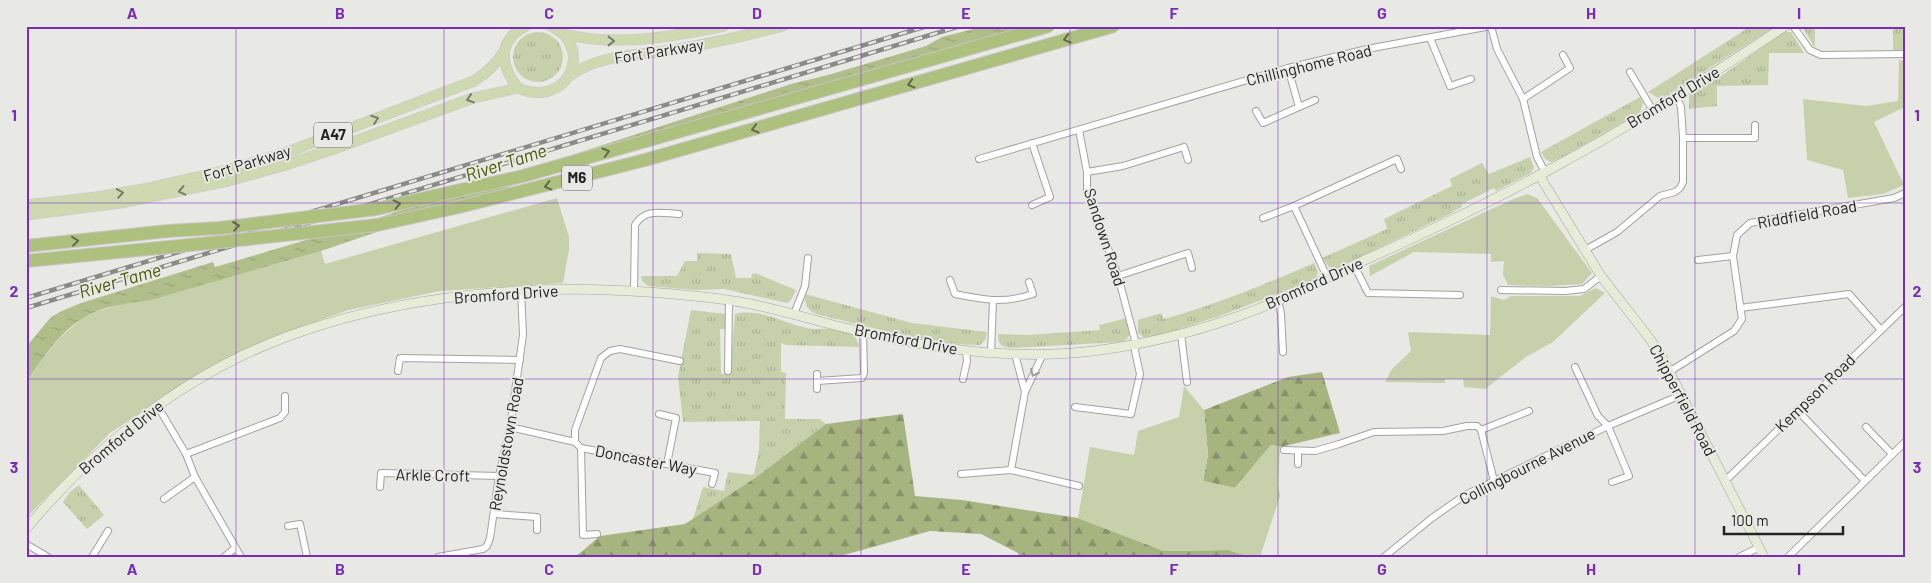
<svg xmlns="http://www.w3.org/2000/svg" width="1931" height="583" viewBox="0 0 1931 583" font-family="Barlow,sans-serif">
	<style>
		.grass { fill: url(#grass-tufts) }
		.forest { fill: url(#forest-firs) }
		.green { fill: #c6d1ac }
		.water { fill: url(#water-ripples) }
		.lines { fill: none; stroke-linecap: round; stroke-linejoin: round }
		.street-casing { stroke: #a2a3a0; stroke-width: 8 }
		.secondary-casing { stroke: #a2a3a0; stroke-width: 10 }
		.primary-casing { stroke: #c6c6c6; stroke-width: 11 }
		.street { stroke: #fff; stroke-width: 6 }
		.secondary { stroke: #e7ecd8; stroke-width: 9 }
		.primary { stroke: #ced9b1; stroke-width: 10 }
		.rail-casing { stroke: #8a8b87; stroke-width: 4.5 }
		.rail { stroke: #e8e9e5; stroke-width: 2.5; stroke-dasharray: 8; stroke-linecap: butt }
		.highway-bridge-casing { stroke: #c6c6c6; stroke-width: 14; stroke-linecap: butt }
		.highway-bridge { stroke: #aec07d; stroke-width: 12 }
		.oneway { stroke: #626a4b }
		.oneway2 { stroke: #787e6a }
		.oneway3 { stroke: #9c9c9c }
		.grid { fill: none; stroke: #7b2cbf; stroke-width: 1; stroke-opacity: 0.55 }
		.labels { text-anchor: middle; stroke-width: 4; stroke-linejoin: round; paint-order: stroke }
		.shield { fill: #e8e9e5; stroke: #5e5f5c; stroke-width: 1 }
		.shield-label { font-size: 15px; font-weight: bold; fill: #232422 }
		.street-label { font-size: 16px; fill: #232422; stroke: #e8e9e5 }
		.water-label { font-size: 18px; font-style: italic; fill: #495802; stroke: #e8e9e5 }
		.neatline { fill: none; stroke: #7b2cbf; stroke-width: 2 }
		.grid-label { font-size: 16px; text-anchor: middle; font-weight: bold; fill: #7b2cbf }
	</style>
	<defs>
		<pattern id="grass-tufts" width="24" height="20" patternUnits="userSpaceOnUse" patternTransform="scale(1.25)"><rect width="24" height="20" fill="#c6d1ac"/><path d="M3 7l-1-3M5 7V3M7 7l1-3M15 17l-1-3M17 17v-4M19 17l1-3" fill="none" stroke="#aab394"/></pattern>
		<pattern id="forest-firs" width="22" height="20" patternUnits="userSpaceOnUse" patternTransform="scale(1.25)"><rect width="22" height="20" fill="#a6b480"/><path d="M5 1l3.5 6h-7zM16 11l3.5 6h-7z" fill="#879268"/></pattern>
		<pattern id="water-ripples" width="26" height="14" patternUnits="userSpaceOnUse" patternTransform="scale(1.25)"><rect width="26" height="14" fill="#b0be8a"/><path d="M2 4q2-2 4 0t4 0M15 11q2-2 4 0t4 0" fill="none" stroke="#97a377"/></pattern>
	</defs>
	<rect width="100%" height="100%" fill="#e8e9e5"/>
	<g class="grass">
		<path d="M1751,26H1776L1662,98H1658L1648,92Z"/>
		<path d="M1802,26H1815V48Z"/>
		<rect x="1893" y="26" width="12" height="24"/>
		<circle cx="538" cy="57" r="25"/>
		<path d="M1784,32H1791L1804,53H1769L1768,85L1717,86V106L1689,109V96L1692,90L1724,74Z"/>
		<path d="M1640,97L1643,103L1640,112L1562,157L1551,162L1545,159L1541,152Z"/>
		<path d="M1530,157L1534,167L1531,173L1496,191L1494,188L1462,204V207L1454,211V212L1335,269L1329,267L1322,258L1387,229L1384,219L1452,186L1450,179L1482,163L1489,174Z"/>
		<path d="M697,253L731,254L736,278H751L752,274L755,273L796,290L791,300L787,303L724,289L695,290L648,286L642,281L641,276H677L685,261H697Z"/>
		<path d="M1314,263L1318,272L1316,278L1311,281L1217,317L1151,338H1145L1138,333V320L1161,313L1164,319C1216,305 1265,284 1314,263Z"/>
		<path d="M805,294L912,323L987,332L985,340L980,345C928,345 867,326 816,314C806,309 805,305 805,294Z"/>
		<path d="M691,310L725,314V329H720L721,374L730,373L735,314C761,308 782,323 807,328C815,330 823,328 830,329C838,329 846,332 854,333L859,347L786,345L781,343V372L786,373L785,419H820L826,424L755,478L693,519L703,487L724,491L728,472L752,475L754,474L759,450L760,421L683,422L678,376Z"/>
		<path d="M1127,318L1130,334L1126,340L1121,342L1009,348L1002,346L999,342L998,334L1029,335L1100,330L1099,325Z"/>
		<path d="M79,485L104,515L87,529L63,502L70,492Z"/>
	</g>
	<g class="forest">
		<path d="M1322,372L1340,433L1280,447L1271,445L1235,488L1203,481L1208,455L1204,410L1288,377Z"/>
		<path d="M903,414L915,496L962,500L1078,518L1164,551L1228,550L1251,557H1019L1018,553L981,534L930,531L837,557H573L580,553L600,536L685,524L755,478L826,424Z"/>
	</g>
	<g class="green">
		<path d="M1899,60L1905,61V107L1874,122L1904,185L1883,194L1848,198L1843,170L1807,160L1803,99L1866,106L1898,101Z"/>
		<path d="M1527,194L1537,198L1592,273L1582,284L1550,286L1508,285L1503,275L1504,261L1491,262V254L1414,252L1370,276L1369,266L1511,200Z"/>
		<path d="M557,198L569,237V250L563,283L440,291L349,310L300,327L213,365L110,433L26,518V383L42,359L60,338L82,318L95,312L122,304L148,301L321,251L325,264Z"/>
		<path d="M1596,288L1605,293L1553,342L1526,357L1485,389L1464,387L1463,379H1445V383L1385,382L1392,369L1411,351L1408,332L1490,335L1491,296L1504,300L1511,296H1580Z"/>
		<path d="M1184,386L1204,410L1208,455L1203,481L1235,488L1271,445L1280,447L1278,484L1280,496L1260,557H1251L1228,550L1164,551L1078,518L1090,447L1134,455L1138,431L1179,417Z"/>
	</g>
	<path class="water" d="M985,26H1038L523,182L321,251L148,301C130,303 111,305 95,312C66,323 42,358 26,383V347L51,317L62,311L81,303L213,262L215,267L222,265L353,226L791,84L828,75L926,46L942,37Z"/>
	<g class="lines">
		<defs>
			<g id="street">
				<path d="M1793,26L1810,50L1821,55L1905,54"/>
				<path d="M1430,38L1450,86L1471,79"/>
				<path d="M1630,72L1652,109"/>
				<path d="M1523,99L1570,68L1563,55"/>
				<path d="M1299,107L1315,100"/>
				<path d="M1256,111L1263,123L1299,107L1288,68"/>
				<path d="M1683,138H1755V125"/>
				<path d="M979,159L1288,68L1367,49L1491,26L1497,49L1523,99L1537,157L1545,172"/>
				<path d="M1087,172L1123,166L1184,147L1188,160"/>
				<path d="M1032,205L1050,197L1032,143"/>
				<path d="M1294,206L1327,277"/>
				<path d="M1263,218L1294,206L1397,159L1401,169"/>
				<path d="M1585,250L1617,232L1660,196L1675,192L1680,188L1683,182V138L1681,107L1676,95"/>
				<path d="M1698,260L1733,256"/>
				<path d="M1354,265L1368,293L1460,295"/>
				<path d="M1118,276L1188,253L1192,268"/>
				<path d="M950,280L955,294C986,300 1002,304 1033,294L1029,282"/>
				<path d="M1501,290L1565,291L1584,289L1601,276"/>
				<path d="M634,291L635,225C645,208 661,213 679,214"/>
				<path d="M1278,299L1281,314L1283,352"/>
				<path d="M1740,308L1849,294L1881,330"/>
				<path d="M794,314L805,286L808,258"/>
				<path d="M1181,334L1187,382"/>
				<path d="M991,352L993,301"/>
				<path d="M1015,354L1025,392"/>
				<path d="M1575,367L1598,416L1608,426L1629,476L1612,482"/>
				<path d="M398,371L400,358L520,360"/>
				<path d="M728,371L729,301"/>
				<path d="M1669,372L1734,331L1742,319L1733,256L1737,235L1750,223L1894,198L1905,193"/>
				<path d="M817,374V389"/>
				<path d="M963,379L967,361L966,350"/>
				<path d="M817,381L862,378L864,373L863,332"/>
				<path d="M157,405L186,454L195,477L241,557"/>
				<path d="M1075,407L1131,414L1140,374L1135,351L1136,344L1118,276L1087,190V172L1079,130"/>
				<path d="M1797,410L1865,481"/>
				<path d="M659,414L676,418L667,464"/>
				<path d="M510,427L575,442L581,448L715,473L712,484"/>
				<path d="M1866,427L1892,454"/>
				<path d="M1481,430L1529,411"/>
				<path d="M575,442V430L601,358L610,351L620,349L680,361"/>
				<path d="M581,448L583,535L597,534"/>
				<path d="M1284,450L1315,451L1339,444L1374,432L1443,431L1467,426H1477L1481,430L1494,481"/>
				<path d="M1298,451V464"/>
				<path d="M186,454L280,418L285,412V396"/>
				<path d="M1011,470L1025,392L1043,354"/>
				<path d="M961,474L1011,470L1079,486"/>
				<path d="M1726,480L1905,307"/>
				<path d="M380,487L381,473L499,476"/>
				<path d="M164,499L195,477"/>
				<path d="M494,514L537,517V530"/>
				<path d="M288,526L300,524L307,557"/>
				<path d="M26,544L48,557"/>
				<path d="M92,557L108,531"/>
				<path d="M224,557L235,548"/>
				<path d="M438,557L483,549L487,546L490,538L499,476L510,427L523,335L521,290"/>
				<path d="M1384,557L1432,518L1465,495L1608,426L1681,395"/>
				<path d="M1739,557L1760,547"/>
				<path d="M1788,557L1905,442"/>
			</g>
			<g id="secondary">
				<path d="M1539,175L1601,276L1650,339L1663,359L1764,557"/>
				<path d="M26,529C95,446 184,375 286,337C386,300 502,286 608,290C655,292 705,295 751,304C789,312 826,324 863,332C937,350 1017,360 1093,351C1140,345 1188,334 1233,318C1275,304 1316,283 1356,264C1421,235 1485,205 1547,171C1627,128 1709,77 1785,26"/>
			</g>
			<g id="primary">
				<path d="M526,26C497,40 500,66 518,88C569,110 595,46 551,26"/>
				<path d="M563,34C617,47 671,37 724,26"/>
				<path d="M569,76C602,53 640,56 678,49C713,43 748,35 783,26"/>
				<path d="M26,205L97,197L144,189L227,170L285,153L474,81C487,73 497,63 505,50"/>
				<path d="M26,215L120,203L228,181L286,165L342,146L473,98L518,88"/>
			</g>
		</defs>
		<use href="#street" class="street-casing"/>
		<use href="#secondary" class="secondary-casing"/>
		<use href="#primary" class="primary-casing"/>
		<use href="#street" class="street"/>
		<use href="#secondary" class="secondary"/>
		<use href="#primary" class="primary"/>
		<defs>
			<g id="rail">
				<path d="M26,298L927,26"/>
				<path d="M26,308L960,26"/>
			</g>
		</defs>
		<use href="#rail" class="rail-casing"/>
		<use href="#rail" class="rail"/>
		<defs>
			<g id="highway-bridge">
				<path d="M26,246L168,231L220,228L376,209L523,176L1049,26"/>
				<path d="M26,261L220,242L377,225L459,207L645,160L1114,26"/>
			</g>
		</defs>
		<use href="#highway-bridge" class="highway-bridge-casing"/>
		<use href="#highway-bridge" class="highway-bridge"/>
	</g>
	<defs><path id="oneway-chevron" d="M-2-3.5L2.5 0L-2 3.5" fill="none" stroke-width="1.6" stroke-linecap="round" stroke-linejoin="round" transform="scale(1.25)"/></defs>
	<g class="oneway">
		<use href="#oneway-chevron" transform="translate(1067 39) rotate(164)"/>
		<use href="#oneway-chevron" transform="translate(911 84) rotate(164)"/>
		<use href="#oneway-chevron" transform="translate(755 129) rotate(164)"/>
		<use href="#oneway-chevron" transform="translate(606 152) rotate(-16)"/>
		<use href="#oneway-chevron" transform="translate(548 186) rotate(165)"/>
		<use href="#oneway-chevron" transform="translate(397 204) rotate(-13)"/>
		<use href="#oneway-chevron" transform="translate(236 226) rotate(-7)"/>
		<use href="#oneway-chevron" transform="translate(75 241) rotate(-6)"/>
	</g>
	<g class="oneway2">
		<use href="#oneway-chevron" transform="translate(611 41)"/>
		<use href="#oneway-chevron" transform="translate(470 99) rotate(162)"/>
		<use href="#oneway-chevron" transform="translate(375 119) rotate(-20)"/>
		<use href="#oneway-chevron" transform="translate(182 191) rotate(167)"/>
		<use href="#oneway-chevron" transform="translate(120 193) rotate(-9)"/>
	</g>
	<use class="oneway3" href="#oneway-chevron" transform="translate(1034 373) rotate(116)"/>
	<path class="grid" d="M236,26V557M444,26V557M653,26V557M861,26V557M1070,26V557M1278,26V557M1487,26V557M1695,26V557M26,203H1905M26,379H1905"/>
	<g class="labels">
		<g class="shield">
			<rect x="314" y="122.5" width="38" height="25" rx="4"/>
			<rect x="562" y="165.5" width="30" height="25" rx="4"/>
		</g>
		<g class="shield-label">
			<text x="333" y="140">A47</text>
			<text x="577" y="183">M6</text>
		</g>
		<g class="street-label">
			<text transform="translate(659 51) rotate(-9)" y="6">Fort Parkway</text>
			<text transform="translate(1309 65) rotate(-14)" y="6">Chillinghome Road</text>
			<text transform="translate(1673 97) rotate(-31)" y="6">Bromford Drive</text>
			<text transform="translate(247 163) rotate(-17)" y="6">Fort Parkway</text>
			<text transform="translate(1807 214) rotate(-10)" y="6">Riddfield Road</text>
			<text transform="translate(1105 237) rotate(72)" y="6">Sandown Road</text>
			<text transform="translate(1314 283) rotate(-24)" y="6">Bromford Drive</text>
			<text transform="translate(506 294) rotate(-4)" y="6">Bromford Drive</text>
			<text transform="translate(906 339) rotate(11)" y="6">Bromford Drive</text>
			<text transform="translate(1815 393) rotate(-44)" y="6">Kempson Road</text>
			<text transform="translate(1683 400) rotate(62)" y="6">Chipperfield Road</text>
			<text transform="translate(121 437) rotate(-40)" y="6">Bromford Drive</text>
			<text transform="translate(506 444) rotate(-80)" y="6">Reynoldstown Road</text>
			<text transform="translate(646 460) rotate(11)" y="6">Doncaster Way</text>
			<text transform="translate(1527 466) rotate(-27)" y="6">Collingbourne Avenue</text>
			<text transform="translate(433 475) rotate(1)" y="6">Arkle Croft</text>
		</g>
		<g class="water-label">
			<text transform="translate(506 163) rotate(-18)" y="6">River Tame</text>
			<text transform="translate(120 281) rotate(-16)" y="6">River Tame</text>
		</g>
	</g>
	<rect width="1931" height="583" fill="none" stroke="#e8e9e5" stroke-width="55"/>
	<path d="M1724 526v8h119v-8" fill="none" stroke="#232422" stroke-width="2.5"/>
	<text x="1731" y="526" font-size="15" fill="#232422" stroke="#e8e9e5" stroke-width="4" paint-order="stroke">100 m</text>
	<rect x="28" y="28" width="1876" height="528" class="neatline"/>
	<g class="grid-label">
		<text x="132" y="19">A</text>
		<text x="340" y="19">B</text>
		<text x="549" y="19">C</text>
		<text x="757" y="19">D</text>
		<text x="966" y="19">E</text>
		<text x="1174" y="19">F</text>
		<text x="1382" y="19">G</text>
		<text x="1591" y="19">H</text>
		<text x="1799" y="19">I</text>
		<text x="14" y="121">1</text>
		<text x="1917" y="121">1</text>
		<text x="14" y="297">2</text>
		<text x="1917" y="297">2</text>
		<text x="14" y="473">3</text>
		<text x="1917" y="473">3</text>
		<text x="132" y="575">A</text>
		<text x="340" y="575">B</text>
		<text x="549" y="575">C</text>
		<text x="757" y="575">D</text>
		<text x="966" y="575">E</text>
		<text x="1174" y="575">F</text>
		<text x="1382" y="575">G</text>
		<text x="1591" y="575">H</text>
		<text x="1799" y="575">I</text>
	</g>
</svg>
